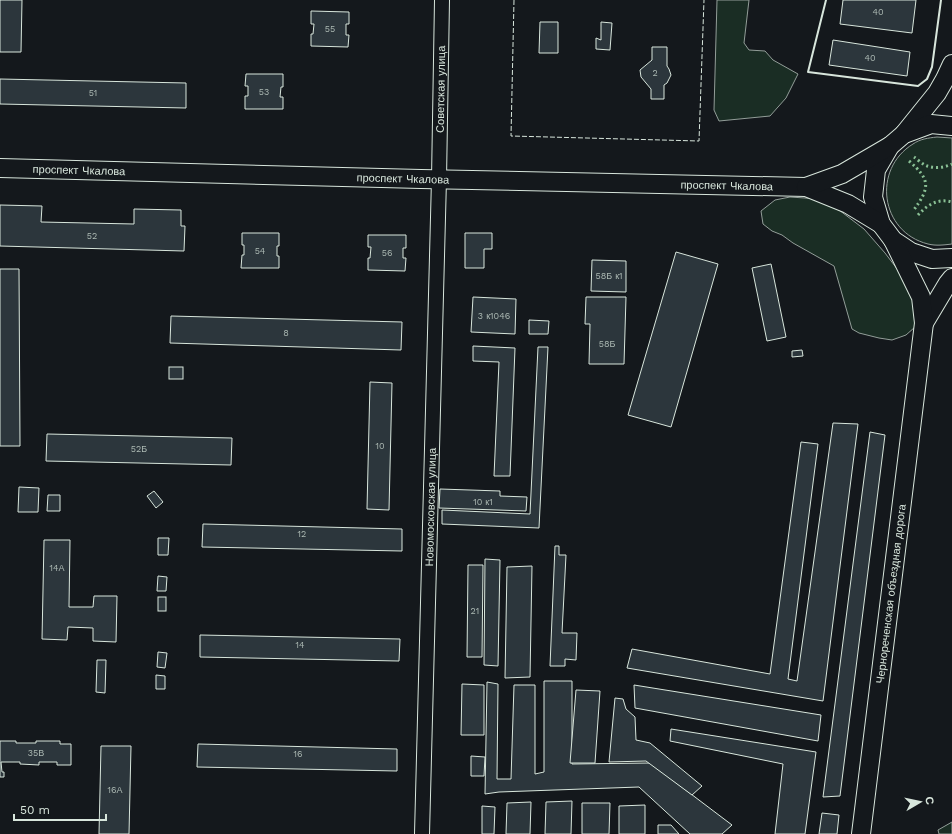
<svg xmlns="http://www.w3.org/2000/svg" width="952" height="834" viewBox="0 0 952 834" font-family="'Work Sans',sans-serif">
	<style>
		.green { fill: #1a2d24; stroke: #939e99 }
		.building { fill: #2c363c; stroke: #d8e6dc }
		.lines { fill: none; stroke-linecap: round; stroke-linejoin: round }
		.minor-casing { stroke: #d8e6dc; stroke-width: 16 }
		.major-casing { stroke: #d8e6dc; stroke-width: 20 }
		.minor { stroke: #14181c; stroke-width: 14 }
		.major { stroke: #14181c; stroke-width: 18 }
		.hedge { stroke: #8ac095; stroke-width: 3; stroke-dasharray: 2 3; stroke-linecap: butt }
		.fence { stroke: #d8e6dc; stroke-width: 1; stroke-dasharray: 5 2; stroke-linecap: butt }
		.wall { stroke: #d8e6dc; stroke-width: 2 }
		.labels { text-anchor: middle; stroke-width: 3; stroke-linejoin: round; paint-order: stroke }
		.number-label { font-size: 9px; fill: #adbab4 }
		.street-label { font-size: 11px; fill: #d8e6dc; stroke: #14181c }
	</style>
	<rect width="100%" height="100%" fill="#14181c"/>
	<g class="green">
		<path d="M717,0H749L744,43L749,50L765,51L773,60L798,74L786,98L770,116L719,121L714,110Z"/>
		<path d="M937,137L952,138V244C944,245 936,246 928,244C880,232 872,169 913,144C920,139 928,138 937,137Z"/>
		<path d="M790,197L820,199L839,210L864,229L885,253L901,274L916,299L915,327L906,335L892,340L879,338L859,333L852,329L834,266L793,243L782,235L772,231L763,224L761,211L775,200Z"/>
		<path d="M952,822V834H939L938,830Z"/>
	</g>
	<g class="building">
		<path d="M0,0H22L21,52H0Z"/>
		<path d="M843,0H916L912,33L840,24Z"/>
		<path d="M311,11L349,12V24H346V35H349L348,47L311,46V34H313L314,24H311Z"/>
		<path d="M540,22H558V53H539Z"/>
		<path d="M601,22L612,23L610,50L596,49V38L601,40Z"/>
		<path d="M833,40L910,52L907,76L829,65Z"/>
		<path d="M652,47H667V66L669,69L671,75L667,83L664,85V99H651V89L641,77L640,70L652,60Z"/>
		<path d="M246,74H283V87H281L280,97H283V109H245V96H248V86H245Z"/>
		<path d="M0,79L186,83V108L0,104Z"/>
		<path d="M0,205L42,206L41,222L134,224V209L181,210V226H185L184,251L0,246Z"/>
		<path d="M242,233H279V246H277V256H279V268H241L242,255H244V245H242Z"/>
		<path d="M465,233H492V249H484V268H465Z"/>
		<path d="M368,235H406V248H403V258H406L405,271L368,270V258H370L371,247H368Z"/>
		<path d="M676,252L718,264L671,427L628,415Z"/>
		<path d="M592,260L626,261V292L591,291Z"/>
		<path d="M771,264L786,337L767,341L752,268Z"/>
		<path d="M0,269H19L20,446H0Z"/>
		<path d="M473,297L516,299L515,334L471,332Z"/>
		<path d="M586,297H626L624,364H589L590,324H585Z"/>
		<path d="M171,316L402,322L401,350L170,343Z"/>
		<path d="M529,320L549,321L548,334H529Z"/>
		<path d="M473,346L515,348L510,476H494L499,362L473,361Z"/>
		<path d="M538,347H548L539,528L442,524V510L530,514Z"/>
		<path d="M802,350L803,356L792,357V351Z"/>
		<rect x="169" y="367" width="14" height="12"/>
		<path d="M370,382L392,383L389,510L367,509Z"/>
		<path d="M833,423L858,424L823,701L627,668L632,649L770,674L801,442L818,444L788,679L797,681Z"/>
		<path d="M870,432L885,435L840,796L823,797Z"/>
		<path d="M47,434L232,438L231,465L46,461Z"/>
		<path d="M19,487L39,488L38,512H18Z"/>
		<path d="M440,489L500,491V496L527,497L526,511L439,508Z"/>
		<path d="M154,491L163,502L156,508L147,496Z"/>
		<path d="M48,495H60V511H47Z"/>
		<path d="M203,524L402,529V551L202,547Z"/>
		<path d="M158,538H169L168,555H158Z"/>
		<path d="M44,540H70L69,607H93L94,596H117L116,642L93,641V628L68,627L67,640L42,639Z"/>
		<path d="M555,546H559V555H566L562,633H577L576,660L565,659V666H550Z"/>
		<path d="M485,559L500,560L498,666L484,665Z"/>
		<path d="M468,565H483L482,657H467Z"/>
		<path d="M532,566L530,677L505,678L507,567Z"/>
		<path d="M158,576L167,577L166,591H157Z"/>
		<rect x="158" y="597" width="8" height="14"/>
		<path d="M200,635L400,639L399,661L200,657Z"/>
		<path d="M158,652L167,653L165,668L157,667Z"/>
		<path d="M97,660H106L105,693L96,692Z"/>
		<path d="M156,675L165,676V689H156Z"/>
		<path d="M544,681H572V764L650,763L732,825L722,834H690L639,787L499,792L485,794L487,682L498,684L497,779H511L514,685H535V774L544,772Z"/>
		<path d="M462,684L484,685V735H461Z"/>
		<path d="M634,685L821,715L818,741L635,708Z"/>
		<path d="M576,690L600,691L595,763H570Z"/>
		<path d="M615,698L623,699L626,709L635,717L636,740L650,743L702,786L692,795L646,761L609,762Z"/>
		<path d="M671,729L816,752L805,834H775L783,764L670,741Z"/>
		<path d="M0,741H16V743H36V741H60V744H71V765H57V762H39V765L20,764V762H1L2,772H4V777H0Z"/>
		<path d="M198,744L397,749V771L197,767Z"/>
		<path d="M101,746H131L129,834H99Z"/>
		<path d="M471,756L485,757L484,776H471Z"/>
		<path d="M572,801L571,834H545L546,802Z"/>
		<path d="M531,802L530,834H506L507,803Z"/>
		<path d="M582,803H610L609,834H582Z"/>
		<path d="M645,805V834H619V806Z"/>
		<path d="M482,806L495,807L494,834H482Z"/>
		<path d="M822,813L839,815L837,834H819Z"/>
		<path d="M658,825H671L679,834H658Z"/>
	</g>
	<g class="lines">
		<defs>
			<g id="minor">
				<path id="s1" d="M422,834L439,179L442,0"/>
			</g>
			<g id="major">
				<path d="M904,134L937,93L945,79L952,64"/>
				<path d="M890,146L876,170L873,197L881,224L893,240L911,252L932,259L952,258"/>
				<path id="s2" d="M0,168L421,179L806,187L848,204L881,224"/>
				<path d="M806,187L842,174L890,146L904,134L931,124L952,126"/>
				<path d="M924,323L948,283L952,278"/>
				<path id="s3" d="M861,834L924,323L921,297L893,240"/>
			</g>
		</defs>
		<use href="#minor" class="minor-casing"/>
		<use href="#major" class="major-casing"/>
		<use href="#minor" class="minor"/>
		<use href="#major" class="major"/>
		<g class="hedge">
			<path d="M914,157C917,159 921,163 925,165C933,169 944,168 952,164"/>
			<path d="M909,161C931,180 930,188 913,211"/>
			<path d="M918,215C927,205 938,198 952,202"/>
		</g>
		<path class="fence" d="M514,0L511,136L699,141L704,0"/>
		<path class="wall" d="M826,0L808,72L918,86L927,79L932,67L941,0"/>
	</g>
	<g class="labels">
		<g class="number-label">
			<text x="878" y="15">40</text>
			<text x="330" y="32">55</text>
			<text x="870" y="61">40</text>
			<text x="655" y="76">2</text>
			<text x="264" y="95">53</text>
			<text x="93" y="96">51</text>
			<text x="92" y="239">52</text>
			<text x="260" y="254">54</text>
			<text x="387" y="256">56</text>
			<text x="609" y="279">58Б к1</text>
			<text x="494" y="319">3 к1046</text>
			<text x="286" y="336">8</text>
			<text x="607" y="347">58Б</text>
			<text x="380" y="449">10</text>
			<text x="139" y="452">52Б</text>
			<text x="483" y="505">10 к1</text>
			<text x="302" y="537">12</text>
			<text x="57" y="571">14А</text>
			<text x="475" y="614">21</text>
			<text x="300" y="648">14</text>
			<text x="36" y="756">35В</text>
			<text x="298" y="757">16</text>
			<text x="115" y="793">16А</text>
		</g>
		<g class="street-label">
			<text dy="4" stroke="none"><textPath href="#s1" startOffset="745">Советская улица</textPath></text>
			<text dy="4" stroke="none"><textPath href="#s2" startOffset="79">проспект Чкалова</textPath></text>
			<text dy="4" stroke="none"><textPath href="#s2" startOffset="403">проспект Чкалова</textPath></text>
			<text dy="4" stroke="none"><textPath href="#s2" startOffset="727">проспект Чкалова</textPath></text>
			<text dy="4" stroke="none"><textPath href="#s1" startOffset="327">Новомосковская улица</textPath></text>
			<text dy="4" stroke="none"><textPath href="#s3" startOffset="242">Чернореченская объездная дорога</textPath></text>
		</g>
	</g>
	<g transform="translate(920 802) rotate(81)" stroke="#14181c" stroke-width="3" paint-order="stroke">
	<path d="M0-3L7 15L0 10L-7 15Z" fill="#d8e6dc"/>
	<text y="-6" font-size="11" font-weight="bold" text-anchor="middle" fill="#d8e6dc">С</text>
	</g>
	<path d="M14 814v6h92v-6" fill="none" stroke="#d8e6dc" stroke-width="2"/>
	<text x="20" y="814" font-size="12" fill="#d8e6dc" stroke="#14181c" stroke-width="3" paint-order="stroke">50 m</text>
</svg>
